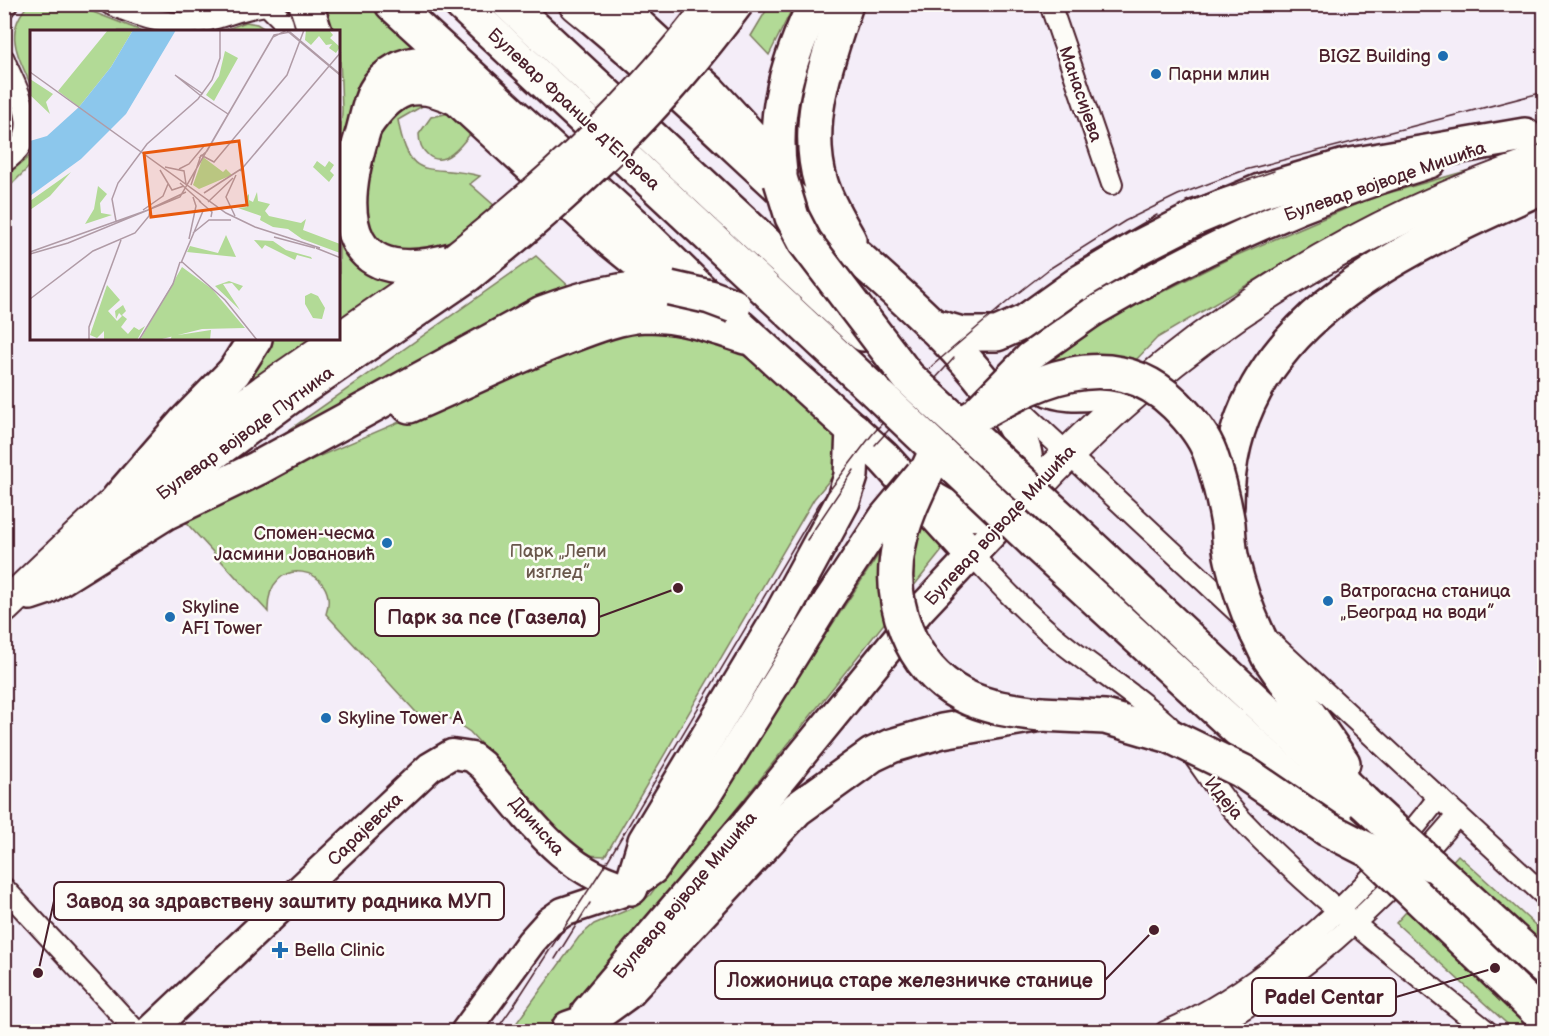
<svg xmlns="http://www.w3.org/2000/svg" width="1549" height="1036" viewBox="0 0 1549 1036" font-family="'Balsamiq Sans',sans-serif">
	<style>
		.green { fill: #b2da96; stroke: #7e7c60; stroke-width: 1.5 }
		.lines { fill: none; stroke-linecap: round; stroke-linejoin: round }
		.street-casing { stroke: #4a1f2b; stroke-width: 24 }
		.secondary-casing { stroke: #4a1f2b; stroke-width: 33 }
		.primary-casing { stroke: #4a1f2b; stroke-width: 36 }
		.highway-casing { stroke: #4a1f2b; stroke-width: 38 }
		.street { stroke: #fdfcf7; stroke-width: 20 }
		.secondary { stroke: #fdfcf7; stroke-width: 28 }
		.primary { stroke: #fdfcf7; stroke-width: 32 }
		.highway { stroke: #fdfcf7; stroke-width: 33 }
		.tram { stroke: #4a1f2b; stroke-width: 1.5 }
		.secondary-bridge-casing { stroke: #4a1f2b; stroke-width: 33; stroke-linecap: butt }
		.primary-bridge-casing { stroke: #4a1f2b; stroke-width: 36; stroke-linecap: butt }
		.highway-bridge-casing { stroke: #4a1f2b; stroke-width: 38; stroke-linecap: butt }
		.secondary-bridge { stroke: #fdfcf7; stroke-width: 28 }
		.primary-bridge { stroke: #fdfcf7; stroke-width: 32 }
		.highway-bridge { stroke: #fdfcf7; stroke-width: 33 }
		.poi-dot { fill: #1f6fb2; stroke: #fdfcf7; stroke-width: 2 }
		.labels { text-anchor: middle; stroke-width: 5; stroke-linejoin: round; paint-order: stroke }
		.poi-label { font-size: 18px; fill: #4a1f2b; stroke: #fdfcf7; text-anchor: start }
		.street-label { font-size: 18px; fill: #4a1f2b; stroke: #fdfcf7 }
		.park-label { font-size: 18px; fill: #69574b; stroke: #fdfcf7 }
		.inset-road { fill: none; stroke: #b09ba6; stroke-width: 1.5 }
		.view { fill: #e8590c; fill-opacity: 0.15; stroke: #e8590c; stroke-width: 3 }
		.inset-edge { fill: none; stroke: #4a1f2b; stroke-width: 3 }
		.leader { fill: none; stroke: #4a1f2b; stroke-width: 2 }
		.callout-dot { fill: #4a1f2b; stroke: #fdfcf7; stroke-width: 2 }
		.callout { fill: #fdfcf7; stroke: #4a1f2b; stroke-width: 2 }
		.callout-label { font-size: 20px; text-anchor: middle; font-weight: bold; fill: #4a1f2b }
	</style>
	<rect width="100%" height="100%" fill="#f4edf8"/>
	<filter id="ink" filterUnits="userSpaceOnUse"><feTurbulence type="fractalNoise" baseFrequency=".0167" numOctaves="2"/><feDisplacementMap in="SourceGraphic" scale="12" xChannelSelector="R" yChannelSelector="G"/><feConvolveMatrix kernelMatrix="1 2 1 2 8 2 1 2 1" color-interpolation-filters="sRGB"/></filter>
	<g filter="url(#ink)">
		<g class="green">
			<path d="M29,4L75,5L142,31L32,32L31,86C19,56 2,33 29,4Z"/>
			<path d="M770,4L794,5L769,55L751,36Z"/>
			<path d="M324,5H381L438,58H413L340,212L413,279L339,330V159L342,110L339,32L332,31Z"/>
			<path d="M246,22L257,24L268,31H222Z"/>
			<path d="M412,100H433L398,120C410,187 430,162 480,176L470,184L496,207L442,246L390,255L365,237L368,148L384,114Z"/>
			<path d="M450,113L478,124C467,137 447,171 428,155C421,149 419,142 419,134L431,117Z"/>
			<path d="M1544,149L1405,202L1289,260L1157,338L1136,360L1107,379H1057L1028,348L1033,334L1074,307L1094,326L1228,259L1371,198Z"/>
			<path d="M31,155V165L5,191V177Z"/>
			<path d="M536,256L572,289L241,464Z"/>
			<path d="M676,324L736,350L774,378L827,426L847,459L814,499L605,856L582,855L470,732L440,712L436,721L425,722L326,614C342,567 266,550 268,612L180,516L600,336Z"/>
			<path d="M272,339H325L208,420L266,348Z"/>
			<path d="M914,501L952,538L605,974L547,1031L510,1032L579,937L594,924L637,906L650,895L679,856Z"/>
			<path d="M1458,855L1544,933V1003L1519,1031H1515L1396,923Z"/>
		</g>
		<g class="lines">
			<defs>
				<g id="street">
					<path d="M110,4C142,18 174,29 209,20C229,15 246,7 267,5L282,20L285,32"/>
					<path d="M1050,4L1112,184"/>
					<path d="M4,8L7,4"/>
					<path d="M4,59C18,95 47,133 4,162"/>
					<path d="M1007,397L1247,621"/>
					<path d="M971,554C998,583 1024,611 1055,637C1091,667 1131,691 1166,723C1195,751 1213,790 1241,819C1316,898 1404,964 1488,1032"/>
					<path d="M1271,642L1544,895"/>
					<path d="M4,888L137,1032"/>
					<path d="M1165,1032C1272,985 1369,888 1439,797"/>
					<path d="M1206,1032C1302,977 1387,899 1458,815"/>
				</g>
				<g id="secondary">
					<path d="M1093,312C1200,249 1312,198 1431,163"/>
					<path d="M113,530L294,397L469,277"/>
					<path d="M586,1011L755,812L920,610L1022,502"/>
					<path d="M149,1032L430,767L452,754L472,757L482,765C525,813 563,875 631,888"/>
					<path d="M465,1032L531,942L549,922L563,912L620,893L653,870L705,798L829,599"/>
				</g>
				<g id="primary">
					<path d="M1024,500C1167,343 1342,228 1544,161"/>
					<path d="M4,607L119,498L264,391L455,259"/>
				</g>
				<g id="highway">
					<path d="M306,4L315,32"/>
					<path d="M392,4L636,227L718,307L883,457L971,554"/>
					<path d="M461,4L881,397"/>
					<path d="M509,4L863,334"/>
					<path d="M576,4C656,69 730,142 806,211C873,273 974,350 1016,430C1028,453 1030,476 1024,500C971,526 950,513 906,480"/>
					<path d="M615,4L710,92L756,142"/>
					<path d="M846,4C827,62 803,122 821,183C827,203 839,222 849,240"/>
					<path d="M365,126C392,87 413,77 458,99L613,242L670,288"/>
					<path d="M780,173C772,112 788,60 815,4"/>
					<path d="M455,259C346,290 336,221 362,135C370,109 369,85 397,70C420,57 446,67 467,77"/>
					<path d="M931,325L962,334H997L1026,321L1082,281L1139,247L1196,218L1260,191L1345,166L1525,135"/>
					<path d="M1029,372C1050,408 1108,390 1141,386"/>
					<path d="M409,406C461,384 511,358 564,338C590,328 619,316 647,315C681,315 713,326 745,337"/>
					<path d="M119,498L185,422L234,372L255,339"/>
					<path d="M1227,506C1226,324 1403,249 1544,186"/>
					<path d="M1061,518L1363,802"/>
					<path d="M1035,543L1348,831"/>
					<path d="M30,593L45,588L165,513L258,468L542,313C585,297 624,286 670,288"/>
					<path d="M1257,633L1268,656L1343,763"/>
					<path d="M1430,864L1544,968"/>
					<path d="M631,888L645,841L781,615L843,501L851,476L853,429"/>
					<path d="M569,1028L586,1022L626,993L797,809L872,755L891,746L942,731L1041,714L1105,717L1170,736"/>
				</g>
			</defs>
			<use href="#street" class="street-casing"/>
			<use href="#secondary" class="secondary-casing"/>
			<use href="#primary" class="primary-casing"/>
			<use href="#highway" class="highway-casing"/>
			<use href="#street" class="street"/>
			<use href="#secondary" class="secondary"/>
			<use href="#primary" class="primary"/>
			<use href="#highway" class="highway"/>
			<g class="tram">
				<path d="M1186,201L1274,171"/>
				<path d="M1076,262L1157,215"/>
				<path d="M875,445L954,358"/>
				<path d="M807,540L854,470"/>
				<path d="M555,959L590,903"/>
				<path d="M495,1032L514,1005L608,860L819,504L871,436L933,365L1013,297L1049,269L1125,221L1178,195L1245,170L1544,92"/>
			</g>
			<defs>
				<g id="secondary-bridge">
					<path d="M469,277C574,193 659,112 739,4"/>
					<path d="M978,409L1029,357L1093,312"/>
					<path d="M829,599L884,516L920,473"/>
				</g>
				<path id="primary-bridge" d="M455,259C549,184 640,102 712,4"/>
				<g id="highway-bridge">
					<path d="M781,181L792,217L805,242L908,377L1061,518"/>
					<path d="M670,288L710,297L734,306"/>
					<path d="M881,397L1035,543"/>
					<path d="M965,422C1031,383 1110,340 1176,405C1190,419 1203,434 1210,453C1218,475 1224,501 1228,524C1229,536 1229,548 1232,560C1238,585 1246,609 1257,633"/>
					<path d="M932,460C920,487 904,516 899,545C887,601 909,667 962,695C987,708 1014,711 1041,714"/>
					<path d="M1170,736L1242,771L1327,829L1370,851L1544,1018"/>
					<path d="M1363,802L1430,864"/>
				</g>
			</defs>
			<use href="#secondary-bridge" class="secondary-bridge-casing"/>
			<use href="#primary-bridge" class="primary-bridge-casing"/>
			<use href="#highway-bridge" class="highway-bridge-casing"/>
			<use href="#secondary-bridge" class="secondary-bridge"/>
			<use href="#primary-bridge" class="primary-bridge"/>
			<use href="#highway-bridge" class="highway-bridge"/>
		</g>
	</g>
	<g class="poi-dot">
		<circle cx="1443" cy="56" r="6"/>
		<circle cx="1156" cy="74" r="6"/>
		<circle cx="387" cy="543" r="6"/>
		<circle cx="1328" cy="601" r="6"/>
		<circle cx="170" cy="617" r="6"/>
		<circle cx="326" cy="718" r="6"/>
		<path d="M277 941h6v6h6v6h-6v6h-6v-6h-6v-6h6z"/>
	</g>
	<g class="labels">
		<g class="poi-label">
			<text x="1431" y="62" text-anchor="end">BIGZ Building</text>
			<text x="1168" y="80">Парни млин</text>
			<text x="375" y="539" text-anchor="end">Спомен-чесма<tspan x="375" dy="21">Јасмини Јовановић</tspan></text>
			<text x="1340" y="597">Ватрогасна станица<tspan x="1340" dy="21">„Београд на води”</tspan></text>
			<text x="182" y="613">Skyline<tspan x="182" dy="21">AFI Tower</tspan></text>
			<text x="338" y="724">Skyline Tower A</text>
			<text x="294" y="956">Bella Clinic</text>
		</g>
		<g class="street-label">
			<text transform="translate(1081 94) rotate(71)" y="6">Манасијева</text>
			<text transform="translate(574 109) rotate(43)" y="6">Булевар Франше д'Епереа</text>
			<text transform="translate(1385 181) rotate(-19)" y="6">Булевар војводе Мишића</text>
			<text transform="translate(245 433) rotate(-36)" y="6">Булевар војводе Путника</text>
			<text transform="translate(1000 525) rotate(-47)" y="6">Булевар војводе Мишића</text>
			<text transform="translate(1224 798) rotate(50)" y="6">Идеја</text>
			<text transform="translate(537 826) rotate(48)" y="6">Дринска</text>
			<text transform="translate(365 829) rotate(-44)" y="6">Сарајевска</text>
			<text transform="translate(685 895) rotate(-50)" y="6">Булевар војводе Мишића</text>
		</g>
		<g class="park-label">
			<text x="558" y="557">Парк „Лепи<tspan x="558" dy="21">изглед”</tspan></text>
		</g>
	</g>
	<g transform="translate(30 30)">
		<rect width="310" height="310" fill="#f4edf8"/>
		<path d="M78,0H103L81,37L49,77L28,61ZM276,0H299L303,5L300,8L310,17L306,23L299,18L302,14L296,15L289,6L281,15L275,10ZM195,21L208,28L184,71L176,65L189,46ZM0,49L23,64L16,72L20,84L0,65ZM173,127L193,142L196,139L202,145L169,159L163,155ZM287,131L295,137L299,131L304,135L300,141L304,145L299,152L283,137ZM41,142L20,166L0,180V171ZM68,156L77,164L70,173L71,183L82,185L55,194L64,179ZM227,162L228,171L240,174L235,181L239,186L271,193L276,189L273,200L310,214V223L272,209L258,199L243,197L230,190L231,186L208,178L217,177L216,167L219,164V170L223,172ZM196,205L206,227L157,222L160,216L188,223ZM224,210L243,211L256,220L281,227L282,229L267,225L265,230L235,215L232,219ZM152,237L182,259L215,298L172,299L128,310H110ZM199,251L213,256L209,261L202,253L193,254L210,280L185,256ZM77,255L90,270L78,281L87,291L92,286L89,283L86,289L85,281L93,275L96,281L92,285L97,289L91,297L98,304L104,297L109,300L115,296L107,310H74V301L67,308L60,305ZM281,263L288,266L295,278L292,289L283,288L275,274V266ZM181,300L180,310H140L142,306Z" fill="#b2da96"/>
		<path d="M103,0H146L96,84L51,129L0,166V111L17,106L49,77L81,37Z" fill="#8cc7ec"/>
		<path class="inset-road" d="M256,0L311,46M0,42L196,183L225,197L290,218M171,66L145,45L173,64M171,66L198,84M171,125L184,132L257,45L274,0M169,128L177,121L243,7L257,0M135,137L154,141L156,154M149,139L159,134L174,116M130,140L142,160L154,156M210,141L311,22M150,153L171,172M161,155L171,125M174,163L211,139M169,171L182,182L181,187M178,172L203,148M122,178L156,162M113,180L133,166L138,154M205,186L196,167L206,145M86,191L82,169L88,153L117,114L168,69L182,50L190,28V0M163,203L179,190H201M244,207L285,218M159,209L166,176L163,167M286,218L311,228M0,222L118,180M0,224L38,213L150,167L244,5L260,2L311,45M151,231L195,270L227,310M151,233L173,181M0,269L63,221L105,203L119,186L120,179M59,310V297L91,210M109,310L143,254L150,232"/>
		<path class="view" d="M209,111L217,175L121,187L114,123Z"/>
		<rect width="310" height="310" class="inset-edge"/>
	</g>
	<path class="leader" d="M678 588L599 617M38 973L54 901M1154 930L1105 980M1495 968L1396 997"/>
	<g class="callout-dot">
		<circle cx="678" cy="588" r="6"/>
		<circle cx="38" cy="973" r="6"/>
		<circle cx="1154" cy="930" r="6"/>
		<circle cx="1495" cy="968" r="6"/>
	</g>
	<g class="callout">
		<rect x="375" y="598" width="224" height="38" rx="6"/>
		<rect x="54" y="882" width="450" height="38" rx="6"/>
		<rect x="715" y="961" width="390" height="38" rx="6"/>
		<rect x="1252" y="978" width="144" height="38" rx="6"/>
	</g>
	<g class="callout-label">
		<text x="487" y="624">Парк за псе (Газела)</text>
		<text x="279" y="908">Завод за здравствену заштиту радника МУП</text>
		<text x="910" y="987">Ложионица старе железничке станице</text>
		<text x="1324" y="1004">Padel Centar</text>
	</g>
	<rect width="1549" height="1036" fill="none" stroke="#fdfcf7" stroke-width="24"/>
	<rect x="12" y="12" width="1525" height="1012" fill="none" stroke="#4a1f2b" stroke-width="2" filter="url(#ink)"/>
</svg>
